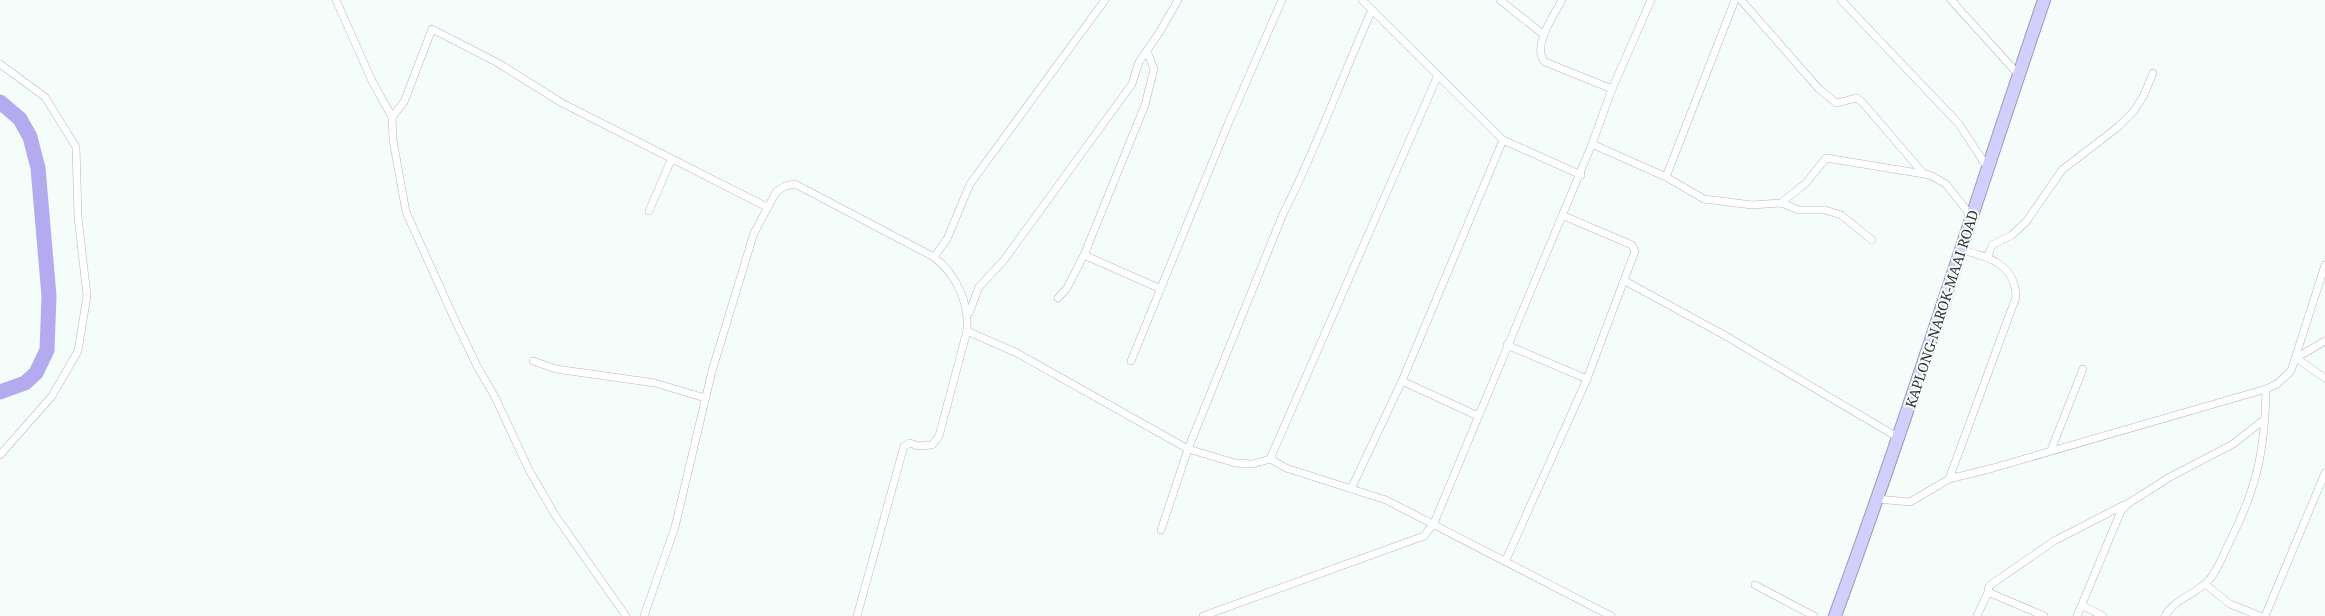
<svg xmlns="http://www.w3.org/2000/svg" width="2325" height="616" viewBox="0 0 2325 616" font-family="'Noto Serif',serif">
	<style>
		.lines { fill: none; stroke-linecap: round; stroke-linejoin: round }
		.river { stroke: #b3aaf0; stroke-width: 15 }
		.street-casing { stroke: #b2bab7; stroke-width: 8 }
		.highway-casing { stroke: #9a99b6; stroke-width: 14 }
		.street { stroke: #fff; stroke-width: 7 }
		.highway { stroke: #d3cffc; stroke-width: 12 }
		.labels { text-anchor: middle; stroke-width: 4; stroke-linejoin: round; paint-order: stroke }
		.street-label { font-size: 14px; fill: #313433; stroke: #f5fdfa }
	</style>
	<rect width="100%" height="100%" fill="#f5fdfa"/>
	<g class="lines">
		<path class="river" d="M0,102L20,119L30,137L38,168L49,296L47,350L36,373L25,383L0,392"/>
		<defs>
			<g id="street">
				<path d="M336,0L372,81L392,117L393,140L406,212L454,318L477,366L495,397L529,470L555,515L626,616"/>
				<path d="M1362,0L1503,140L1581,175"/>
				<path d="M1500,0L1544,35"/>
				<path d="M1562,0C1554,15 1531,48 1545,62L1612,89L1651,0"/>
				<path d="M1741,0L1819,89L1836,103C1844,102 1849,99 1857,98L1862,102L1923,173"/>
				<path d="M1841,0L1959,124L1987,167"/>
				<path d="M1951,0L2018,74"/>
				<path d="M0,64L45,97L76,147L78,217L87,296L78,351L52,396L0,455"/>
				<path d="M392,117L404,102L432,29L498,63L562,103L767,207"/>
				<path d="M1592,144L1612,89"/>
				<path d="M1666,177L1735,0"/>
				<path d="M1781,203L1806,183L1826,158L1930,175L1946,184L1972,217"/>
				<path d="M649,211L671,160"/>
				<path d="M1084,255L1161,289"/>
				<path d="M1988,256L1992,245L2012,235L2026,222L2062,170L2118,127L2134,111L2144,95L2153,73"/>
				<path d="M934,257L947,239L970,184L1105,0"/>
				<path d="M1625,281L1724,335L1899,438"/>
				<path d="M1058,298L1067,288L1084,255L1145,105L1154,69L1147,51"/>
				<path d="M969,313L979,287L1004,260L1132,84L1139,62L1159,33L1178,0"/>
				<path d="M967,331L1017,353L1188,449L1235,463L1253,464L1270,459L1286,468L1386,500L1611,616"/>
				<path d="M2325,341L2296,358L2325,378"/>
				<path d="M1507,345L1587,379"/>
				<path d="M533,361L556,369L655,383L705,398"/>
				<path d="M1131,361L1228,124L1282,0"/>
				<path d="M1402,381L1478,416"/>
				<path d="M2051,450L2083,369"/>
				<path d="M1270,459L1438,75"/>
				<path d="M1949,479L2016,297C2015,264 1989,257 1962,250"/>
				<path d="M1351,489L1402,381L1503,140"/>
				<path d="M1877,499L1910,502L1949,479L1993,468L2266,389L2277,384L2291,371L2325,265"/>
				<path d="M1161,530L1188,449L1283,214C1317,148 1341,78 1372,10"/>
				<path d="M1506,560L1587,379L1635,251L1632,245L1564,216"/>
				<path d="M2205,584L2230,604L2260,616"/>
				<path d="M1755,585L1814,616"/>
				<path d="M1988,592L1989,586L2054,541L2124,505"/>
				<path d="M2083,606L2103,616"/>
				<path d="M644,616L675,527L712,371L754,233L776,192L785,186L795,184L934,257C957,275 969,303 967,331L939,436L932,445L918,446L910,443L904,446L857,616"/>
				<path d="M1203,616L1424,536L1434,523L1592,144L1666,177L1704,199L1752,205L1781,203L1799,210H1825L1841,215L1872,240"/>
				<path d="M1977,616L1988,592L2044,616"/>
				<path d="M2077,616L2121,511L2129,503L2170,477L2233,444L2265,419"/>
				<path d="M2165,616C2174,599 2197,594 2209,580C2218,570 2223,555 2229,543C2257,488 2265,450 2266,389"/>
				<path d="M2265,616L2325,473"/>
			</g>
			<path id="highway" d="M1835,616C1910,412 1974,206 2044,0"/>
		</defs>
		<use href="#street" class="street-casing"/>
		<use href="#highway" class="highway-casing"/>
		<use href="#street" class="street"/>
		<use href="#highway" class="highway"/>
	</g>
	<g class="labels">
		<g class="street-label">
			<text transform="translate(1942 309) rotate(-72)" y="5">KAPLONG-NAROK-MAAI ROAD</text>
		</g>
	</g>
</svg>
